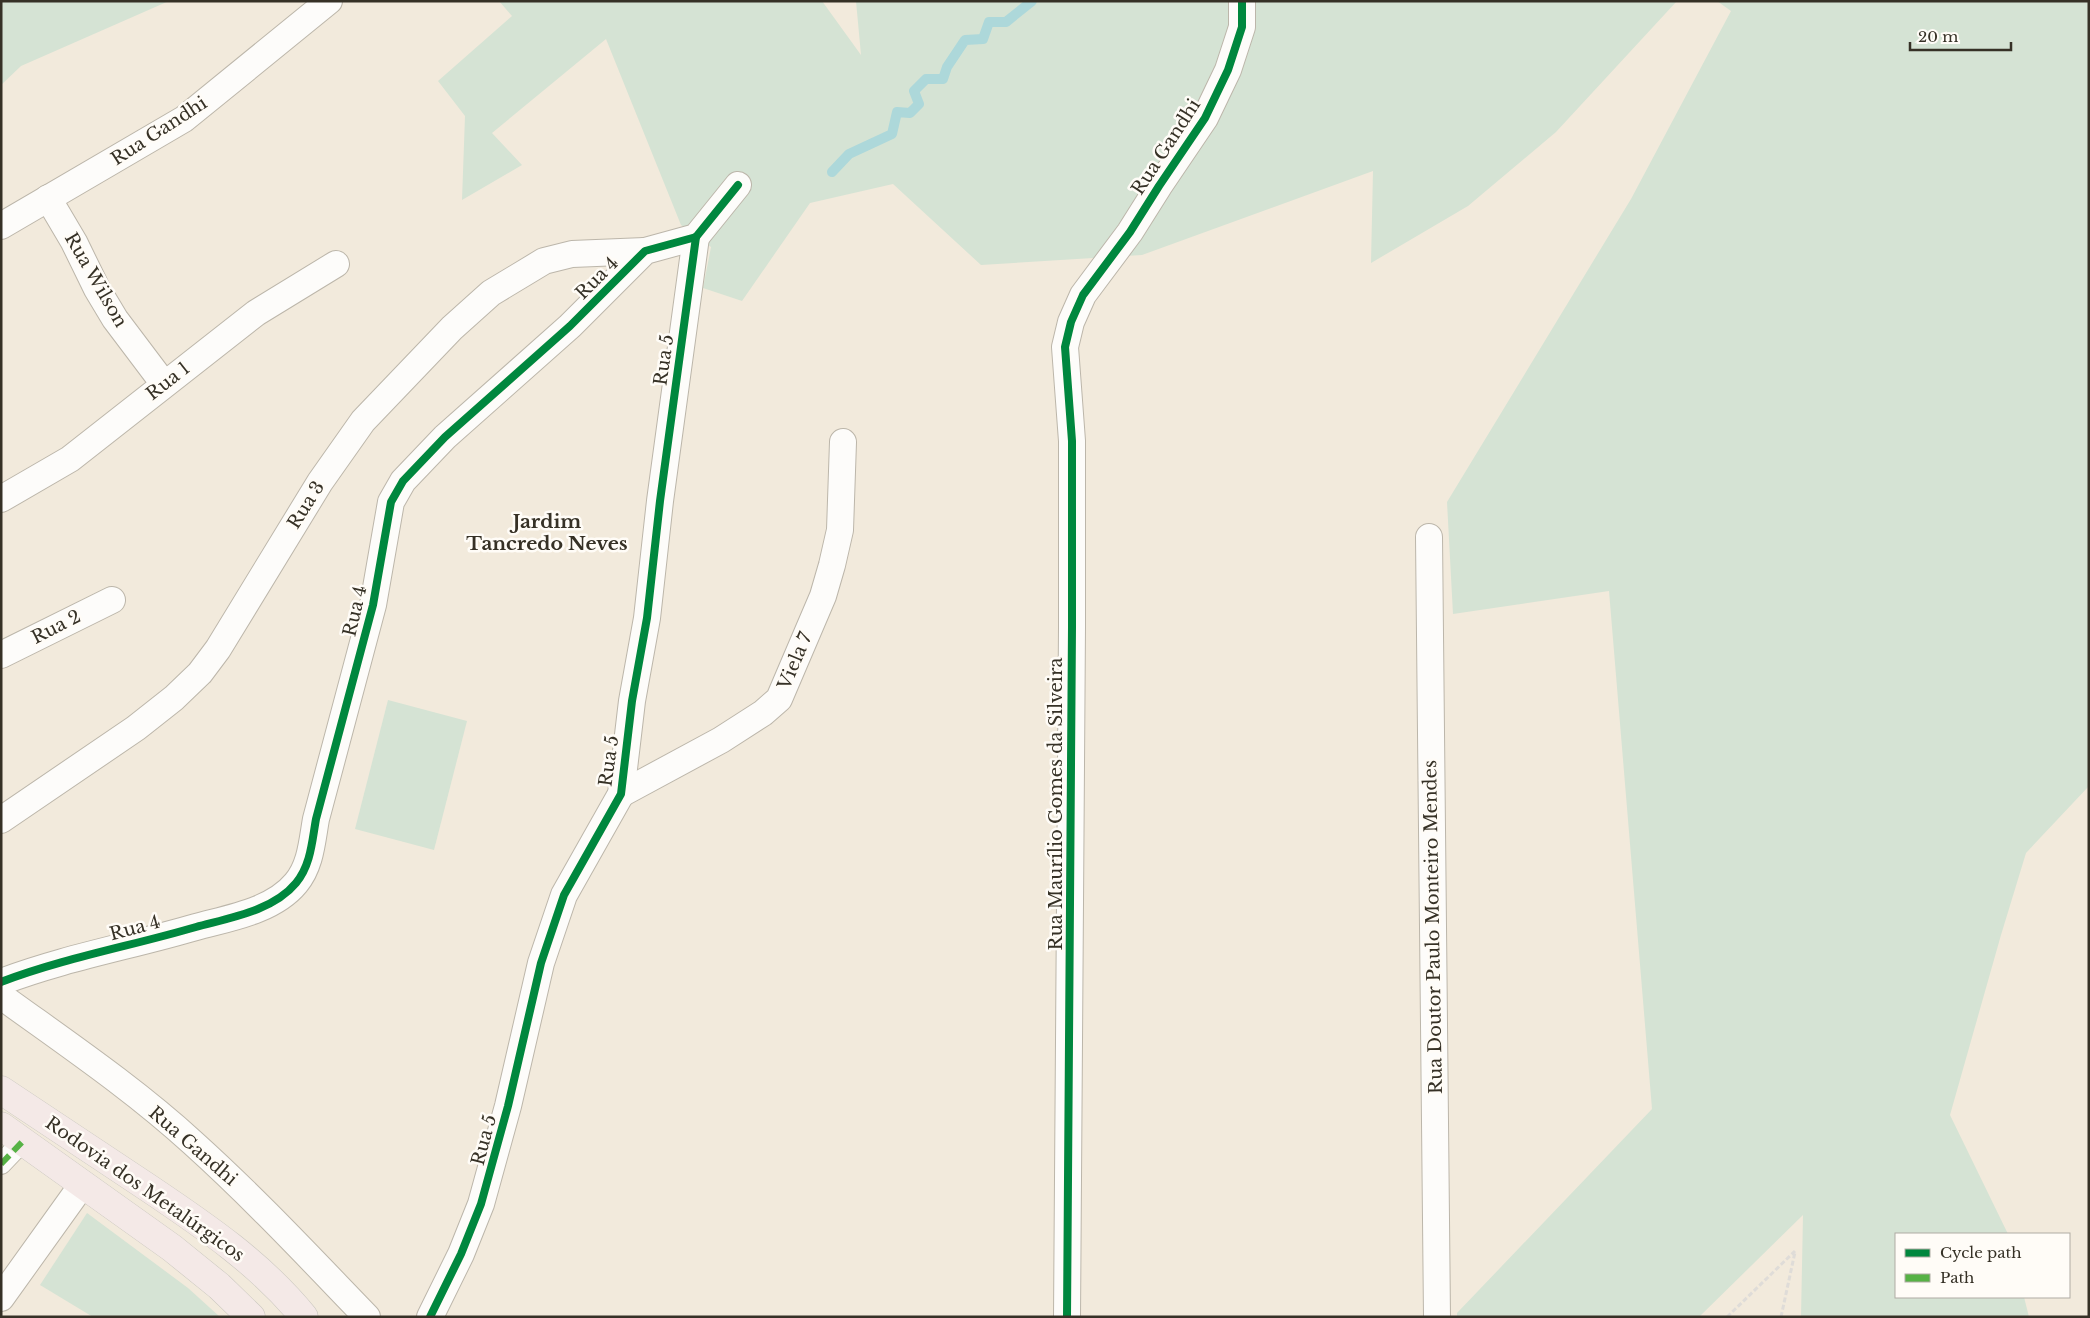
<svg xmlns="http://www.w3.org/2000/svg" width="2090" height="1318" viewBox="0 0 2090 1318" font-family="'Libre Baskerville',serif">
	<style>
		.green { fill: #d5e3d4 }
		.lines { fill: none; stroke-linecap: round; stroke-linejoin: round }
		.stream { stroke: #add8da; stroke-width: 10 }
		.pedestrian-casing { stroke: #bcb6aa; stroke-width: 22 }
		.minor-casing { stroke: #bcb6aa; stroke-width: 28 }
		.primary-casing { stroke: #cac7bf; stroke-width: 29 }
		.path { stroke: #dfdcd8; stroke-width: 3; stroke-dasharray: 5 2.5; stroke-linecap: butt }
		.pedestrian { stroke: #fdfcfa; stroke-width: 20 }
		.minor { stroke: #fdfcfa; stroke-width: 26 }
		.primary { stroke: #f4e9e7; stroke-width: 28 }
		.quiet { stroke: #56b245; stroke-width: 6; stroke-dasharray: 12 6; stroke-linecap: butt }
		.cycleway-casing { stroke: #fffcf7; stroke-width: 11 }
		.cycleway { stroke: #00873e; stroke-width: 8 }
		.labels { text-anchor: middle; stroke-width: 5; stroke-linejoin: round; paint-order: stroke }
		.street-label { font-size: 18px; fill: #363126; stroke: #fffcf7 }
		.neighbourhood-label { font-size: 19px; font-weight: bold; fill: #363126; stroke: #fffcf7 }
	</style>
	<rect width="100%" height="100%" fill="#f2eadc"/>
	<g class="green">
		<path d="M1,1H169L21,66L1,85Z"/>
		<path d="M499,1H822L861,55L856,1H1677L1556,132L1468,206L1371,263L1373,171L1142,255L981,265L893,184L810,203L742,301L703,288L711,247L681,225L606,39L492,133L522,165L462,200L465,116L438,81L512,16Z"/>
		<path d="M1717,1H2089V786L2026,853L2001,935L1950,1115L2008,1234H1896V1297H2024L2029,1317H1801L1803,1215L1699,1317H1457V1313L1652,1109L1609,591L1453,614L1447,502L1631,199L1731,11Z"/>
		<path d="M388,700L467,721L434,850L355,829Z"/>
		<path d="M87,1213L188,1288L220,1317H93L40,1285Z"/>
	</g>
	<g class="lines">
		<path class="stream" d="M832,172L849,154L892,134L897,112L910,113L919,104L914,91L926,79H943L947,67L965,40L983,39L989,22H1006L1032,1"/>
		<defs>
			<path id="pedestrian" d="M1,1164L23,1141"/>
			<g id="minor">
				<path d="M48,198L74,242L97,289L115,319L164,384"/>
				<path d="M1,226L184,119L329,1"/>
				<path d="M1,499L70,459L256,313L336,264"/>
				<path d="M1429,537L1437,1317"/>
				<path d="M1,655L112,600"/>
				<path d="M621,794L721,740L763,713L779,699L823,596L832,565L840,530L843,442"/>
				<path d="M1,820L136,728L174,698L200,673L218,649L320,482L363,421L452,328L491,293L544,261L572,254L645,251"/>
				<path d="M1,982C64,958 131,946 196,927C229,918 273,911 296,883C311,865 312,841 316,819L373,605L391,502L403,481L445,437L570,326L645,251L696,237L738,185"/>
				<path d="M1,996C66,1043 134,1089 193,1143C254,1198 310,1258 367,1317"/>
				<path d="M1,1298L82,1185"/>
				<path d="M430,1317L461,1254L481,1204L508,1106L541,963L564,895L621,794L632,701L647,618L660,501L696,237"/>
				<path d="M1067,1317L1072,627V441L1065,347L1071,322L1083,295L1130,232L1159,186L1205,118L1228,70L1242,27V1"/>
			</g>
			<g id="primary">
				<path d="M1,1090C51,1123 100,1156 150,1189C205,1226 261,1264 304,1317"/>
				<path d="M1,1126L172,1248L219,1286L251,1317"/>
			</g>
		</defs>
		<use href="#pedestrian" class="pedestrian-casing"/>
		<use href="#minor" class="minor-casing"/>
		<use href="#primary" class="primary-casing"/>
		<g class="path">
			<path d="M1727,1317L1795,1251"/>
			<path d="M1781,1317L1795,1252"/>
		</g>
		<use href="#pedestrian" class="pedestrian"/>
		<use href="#minor" class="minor"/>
		<use href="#primary" class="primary"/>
		<path class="quiet" d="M1,1164L23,1141"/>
		<defs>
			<g id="cycleway">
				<path d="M1,982C64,958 131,946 196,927C229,918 273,911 296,883C311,865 312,841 316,819L373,605L391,502L403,481L445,437L570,326L645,251L696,237L738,185"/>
				<path d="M430,1317L461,1254L481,1204L508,1106L541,963L564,895L621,794L632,701L647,618L660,501L696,237"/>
				<path d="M1067,1317L1072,627V441L1065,347L1071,322L1083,295L1130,232L1159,186L1205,118L1228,70L1242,27V1"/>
			</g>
		</defs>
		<use href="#cycleway" class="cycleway-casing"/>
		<use href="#cycleway" class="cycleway"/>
	</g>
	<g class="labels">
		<g class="street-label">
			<text transform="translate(159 131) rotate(-33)" y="6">Rua Gandhi</text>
			<text transform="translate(1166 147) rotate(-57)" y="6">Rua Gandhi</text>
			<text transform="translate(597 278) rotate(-45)" y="6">Rua 4</text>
			<text transform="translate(96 280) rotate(60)" y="6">Rua Wilson</text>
			<text transform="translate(664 360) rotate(-82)" y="6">Rua 5</text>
			<text transform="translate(168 381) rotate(-38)" y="6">Rua 1</text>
			<text transform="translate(306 505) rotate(-58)" y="6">Rua 3</text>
			<text transform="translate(355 611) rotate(-77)" y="6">Rua 4</text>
			<text transform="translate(56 627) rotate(-27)" y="6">Rua 2</text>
			<text transform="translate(795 661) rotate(-67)" y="6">Viela 7</text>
			<text transform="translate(609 761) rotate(-82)" y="6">Rua 5</text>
			<text transform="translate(1056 804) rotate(-90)" y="6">Rua Maurílio Gomes da Silveira</text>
			<text transform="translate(1433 927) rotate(-91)" y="6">Rua Doutor Paulo Monteiro Mendes</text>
			<text transform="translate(135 928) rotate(-15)" y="6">Rua 4</text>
			<text transform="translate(484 1140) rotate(-75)" y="6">Rua 5</text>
			<text transform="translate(193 1146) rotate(41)" y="6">Rua Gandhi</text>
			<text transform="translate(145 1189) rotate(35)" y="6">Rodovia dos Metalúrgicos</text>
		</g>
		<g class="neighbourhood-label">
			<text x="547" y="528">Jardim<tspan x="547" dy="22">Tancredo Neves</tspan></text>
		</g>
	</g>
	<rect width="2090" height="1318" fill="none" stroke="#363126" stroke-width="5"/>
	<rect x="1895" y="1233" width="175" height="65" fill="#fffcf7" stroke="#afaba3"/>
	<rect x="1905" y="1249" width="25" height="8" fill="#00873e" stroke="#afaba3"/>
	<text x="1940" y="1258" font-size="15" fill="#363126">Cycle path</text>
	<rect x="1905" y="1274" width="25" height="8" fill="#56b245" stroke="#afaba3"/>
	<text x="1940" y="1283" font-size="15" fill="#363126">Path</text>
	<path d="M1910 42v8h101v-8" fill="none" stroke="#363126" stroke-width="2.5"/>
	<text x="1918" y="42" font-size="15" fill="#363126" stroke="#fffcf7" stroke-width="4" paint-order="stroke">20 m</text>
</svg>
